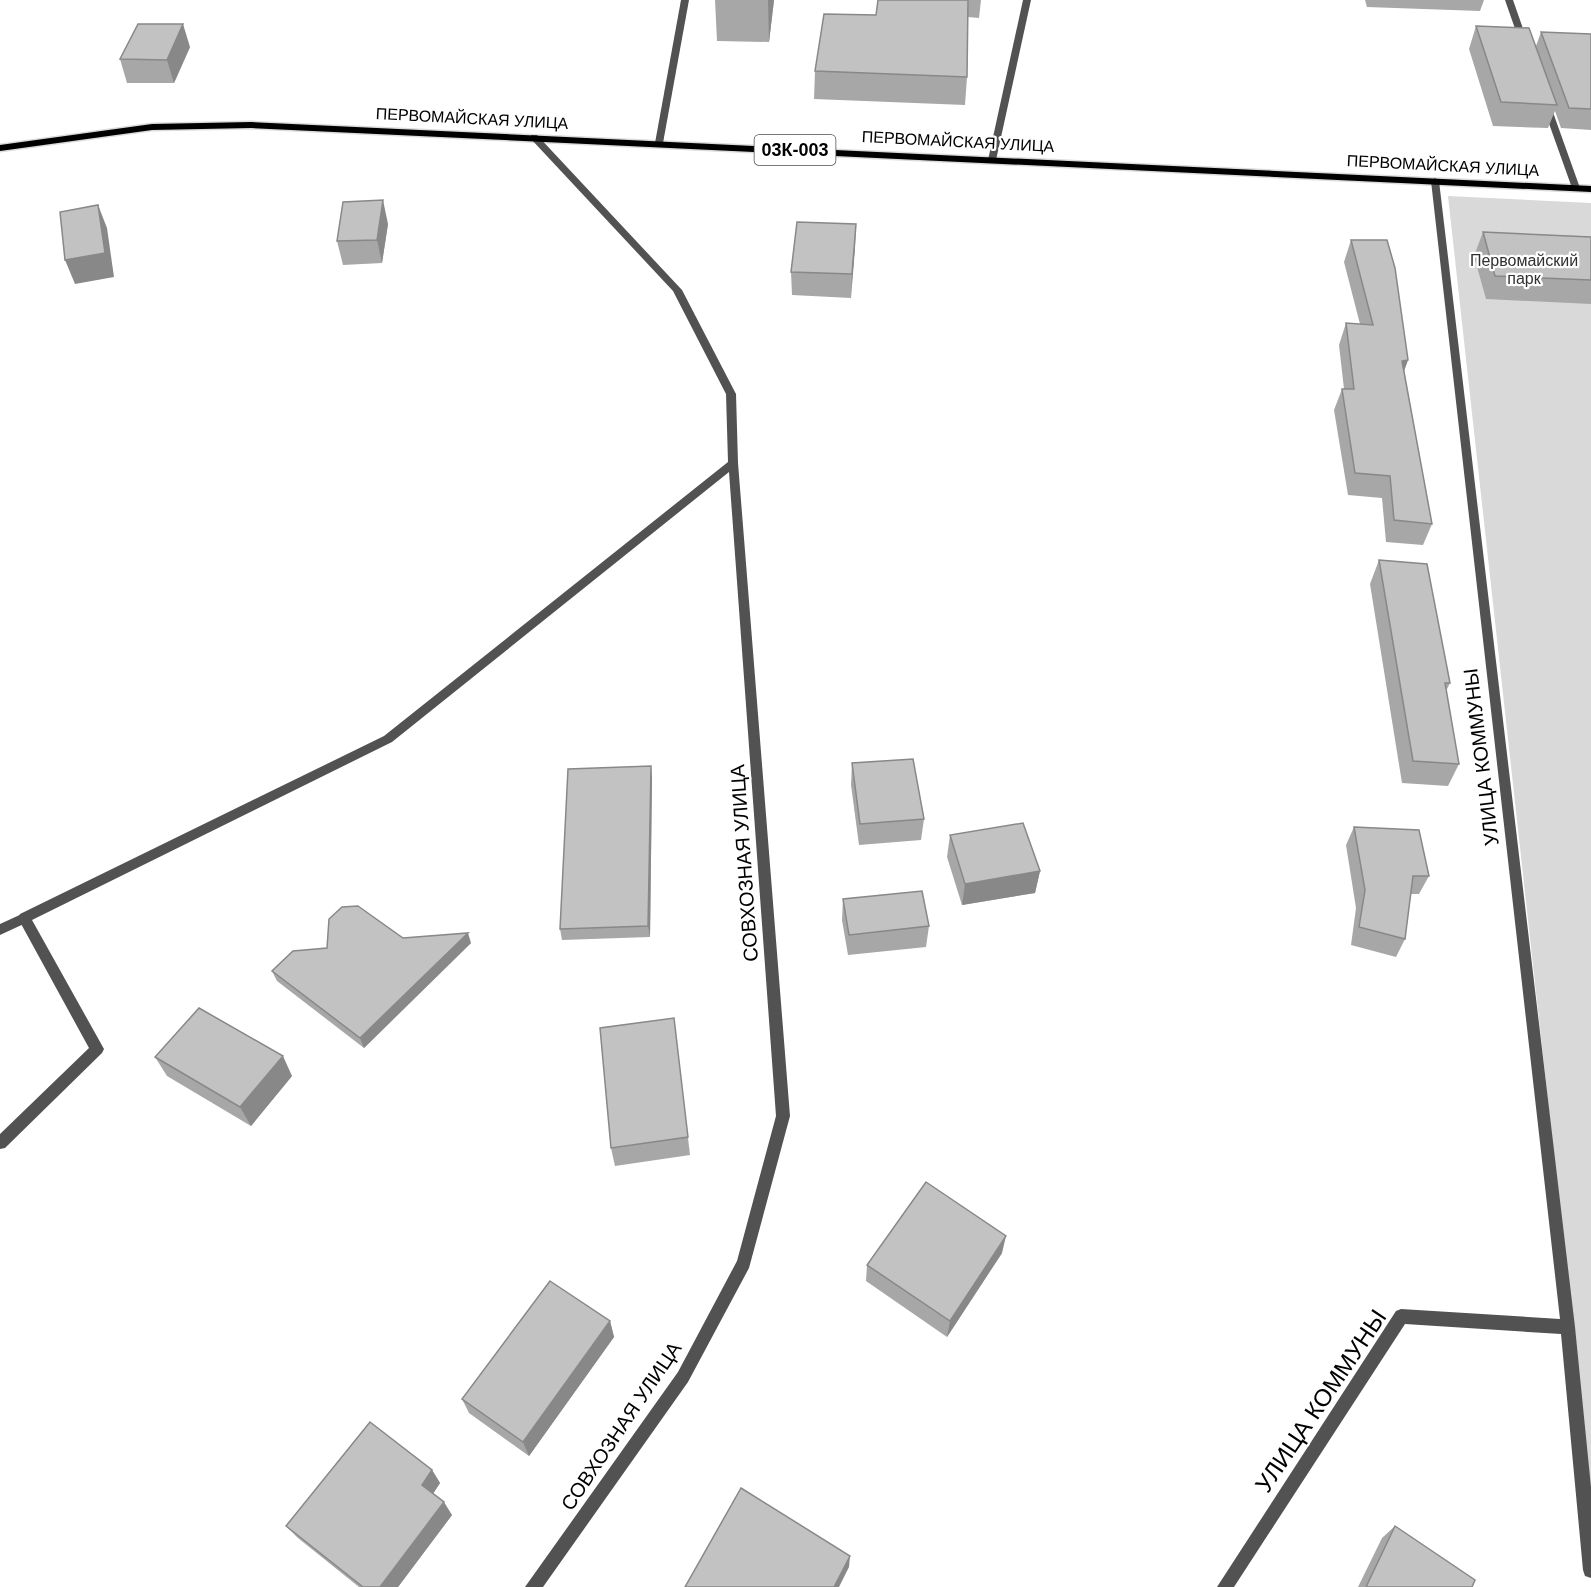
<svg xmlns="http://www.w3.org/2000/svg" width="1591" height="1587" viewBox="0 0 1591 1587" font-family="Helvetica,sans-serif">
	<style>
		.green { fill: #d9d9d9 }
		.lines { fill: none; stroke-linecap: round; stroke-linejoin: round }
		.primary-casing { stroke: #dbdbdb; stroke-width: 3 }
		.service { fill: #525252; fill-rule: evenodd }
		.minor { fill: #525252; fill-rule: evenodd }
		.primary { fill: #000; fill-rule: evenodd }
		.wall { fill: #a7a7a7 }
		.shaded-wall { fill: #888 }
		.building { fill: #c2c2c2; stroke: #888; stroke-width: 1.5 }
		.labels { text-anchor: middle; stroke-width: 4.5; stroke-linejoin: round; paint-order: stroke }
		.far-street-label { font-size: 16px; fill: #000; stroke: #fff }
		.far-park-label { font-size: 16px; fill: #303030; stroke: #fff }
		.shield { fill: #fff; stroke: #4c4c4c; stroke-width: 1.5 }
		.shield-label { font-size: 18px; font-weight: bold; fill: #000 }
		.street-label { font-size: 20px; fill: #000; stroke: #fff }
		.near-street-label { font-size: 24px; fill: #000; stroke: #fff }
	</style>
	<rect width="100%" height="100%" fill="#fff"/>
	<path class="green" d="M1448,196L1591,203V1490Z"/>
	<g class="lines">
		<defs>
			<path id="primary" d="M251,122L1591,186V192L251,128L152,130L0,151V145L152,124Z"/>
		</defs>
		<use href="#primary" class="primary-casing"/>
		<g class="service">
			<path d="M681,0H689L663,143L659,146L655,143Z"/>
			<path d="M24,913L28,914L30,918L28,922L0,935V924Z"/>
		</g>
		<g class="minor">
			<path d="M1023,0H1031L996,160L992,163L988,160Z"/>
			<path d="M1505,0H1513L1528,43L1527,45L1520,43Z"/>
			<path d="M1543,102L1550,104L1580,188L1579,190L1572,188L1542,104Z"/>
			<path d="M531,135H537L682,290L736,394L738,463L790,1116L749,1268L688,1382L543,1587H525L678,1372L737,1261L776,1116L729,472L392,742L32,920L104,1049L102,1053L5,1148L0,1149V1134L89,1048L20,922L18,918L20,914L384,736L728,462L726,394L673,291L531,139Z"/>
			<path d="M1435,178L1439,181L1575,1327L1591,1487V1578L1585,1576L1583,1570L1561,1334L1405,1324L1234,1587H1217L1396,1311L1401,1309L1560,1319L1431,181Z"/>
		</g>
		<use href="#primary" class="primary"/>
	</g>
	<g class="wall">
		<path d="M715,0H774L769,42L717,41Z"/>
		<path d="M878,0H981L979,18L968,17L967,77L965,105L814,99L815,71L876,15Z"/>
		<path d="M1365,0H1484L1480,11L1367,7Z"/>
		<path d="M1476,26L1536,46L1541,32L1591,34V130L1561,128L1555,111L1548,128L1493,126L1469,49Z"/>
		<path d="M190,47L174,83H127L120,59Z"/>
		<path d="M388,224L382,263L343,265L337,241Z"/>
		<path d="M856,224L851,298L792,295L791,272Z"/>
		<path d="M1483,232L1591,237V304L1486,299L1474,256Z"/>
		<path d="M1351,240L1408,360L1404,371L1432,524L1423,545L1386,542L1382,498L1348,495L1334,410L1342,389H1344L1339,345L1346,323L1360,324L1344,262Z"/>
		<path d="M1379,560L1450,683L1446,691L1459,764L1448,786L1402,783L1370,584Z"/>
		<path d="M852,763L924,819L921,840L859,845L851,785Z"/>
		<path d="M652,777L650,937L562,940L560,929Z"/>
		<path d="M1354,827L1429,876L1419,894H1411L1405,939L1396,957L1351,945L1356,908L1346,845Z"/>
		<path d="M950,835L1040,871L1035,893L962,905L947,857Z"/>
		<path d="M843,899L929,926L926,947L848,955L842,920Z"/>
		<path d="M403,938L471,943L364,1048L277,981L272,971L327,948Z"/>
		<path d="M674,1018L690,1155L615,1166L611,1148Z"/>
		<path d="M155,1057L292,1076L251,1126L167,1076Z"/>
		<path d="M1002,1253L947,1337L866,1281L867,1265Z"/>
		<path d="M610,1321L614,1337L529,1456L469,1413L462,1399Z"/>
		<path d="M432,1470L440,1483L433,1494L452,1515L398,1587H359L298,1538L286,1526Z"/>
		<path d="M1395,1526L1472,1587H1358L1382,1538Z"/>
	</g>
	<g class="shaded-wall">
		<path d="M768,0H774L769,42Z"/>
		<path d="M183,24L190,47L174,83L167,60Z"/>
		<path d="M383,200L388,224L382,263L377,240Z"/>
		<path d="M98,205L107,228L114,277L75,284L65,260Z"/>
		<path d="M856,224L855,248L851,298L852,274Z"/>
		<path d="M1408,360L1400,382L1402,361Z"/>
		<path d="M651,766L652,777L650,937L648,926Z"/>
		<path d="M1040,871L1035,893L962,905L965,884Z"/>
		<path d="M468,933L471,943L364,1048L360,1038Z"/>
		<path d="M283,1056L292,1076L251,1126L240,1107Z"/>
		<path d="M1006,1236L1002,1253L947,1337L950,1321Z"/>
		<path d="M610,1321L614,1337L529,1456L523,1442Z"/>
		<path d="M432,1470L440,1483L430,1498L422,1485Z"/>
		<path d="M444,1502L452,1515L398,1587H380Z"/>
		<path d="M850,1556L849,1567L839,1587H834Z"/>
	</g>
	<g class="building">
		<path d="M878,0H968L967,77L815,71L824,14L876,15Z"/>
		<path d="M138,24H183L167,60L120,59Z"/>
		<path d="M1476,26L1529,28L1557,105L1501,102Z"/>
		<path d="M1541,32L1591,34V109L1569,108Z"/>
		<path d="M383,200L377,240L337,241L343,202Z"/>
		<path d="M98,205L105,253L65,260L60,212Z"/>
		<path d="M797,222L856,224L852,274L791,272Z"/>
		<path d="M1483,232L1591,237V280L1495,276Z"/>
		<path d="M1351,240H1387L1395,268L1408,360L1402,361L1432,524L1394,520L1390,476L1355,473L1342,389H1354L1346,323L1373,325Z"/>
		<path d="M1379,560L1427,564L1450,683H1445L1459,764L1413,761Z"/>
		<path d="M913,759L924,819L860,824L852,763Z"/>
		<path d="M651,766L648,926L560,929L568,769Z"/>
		<path d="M1023,823L1040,871L965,884L950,835Z"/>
		<path d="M1354,827L1419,830L1429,876H1413L1405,939L1359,927L1365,890Z"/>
		<path d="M922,891L929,926L849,935L843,899Z"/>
		<path d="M358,906L403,938L468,933L360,1038L272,971L293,951L327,948L329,919L342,907Z"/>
		<path d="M199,1008L283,1056L240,1107L155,1057Z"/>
		<path d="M674,1018L688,1137L611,1148L600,1028Z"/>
		<path d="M926,1182L1006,1236L950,1321L867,1265Z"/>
		<path d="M550,1281L610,1321L523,1442L462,1399Z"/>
		<path d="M370,1422L432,1470L422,1485L444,1502L380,1587H363L286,1526Z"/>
		<path d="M741,1488L850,1556L834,1587H685Z"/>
		<path d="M1395,1526L1475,1580L1472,1587H1366Z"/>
	</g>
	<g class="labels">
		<g class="far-street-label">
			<text transform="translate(472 118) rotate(3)" y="6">ПЕРВОМАЙСКАЯ УЛИЦА</text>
			<text transform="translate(958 141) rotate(3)" y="6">ПЕРВОМАЙСКАЯ УЛИЦА</text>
			<text transform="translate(1443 165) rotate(3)" y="6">ПЕРВОМАЙСКАЯ УЛИЦА</text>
		</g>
		<g class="far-park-label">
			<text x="1524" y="266">Первомайский<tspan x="1524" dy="18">парк</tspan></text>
		</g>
		<rect class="shield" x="754.5" y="135" width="81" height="30" rx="4.5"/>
		<g class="shield-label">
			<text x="795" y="156">03К-003</text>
		</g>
		<g class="street-label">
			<text transform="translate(1481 757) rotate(-97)" y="7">УЛИЦА КОММУНЫ</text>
			<text transform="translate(744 863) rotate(-94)" y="7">СОВХОЗНАЯ УЛИЦА</text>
			<text transform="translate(621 1426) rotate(-56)" y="7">СОВХОЗНАЯ УЛИЦА</text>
		</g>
		<g class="near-street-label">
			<text transform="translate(1321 1401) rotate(-56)" y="8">УЛИЦА КОММУНЫ</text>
		</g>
	</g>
</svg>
